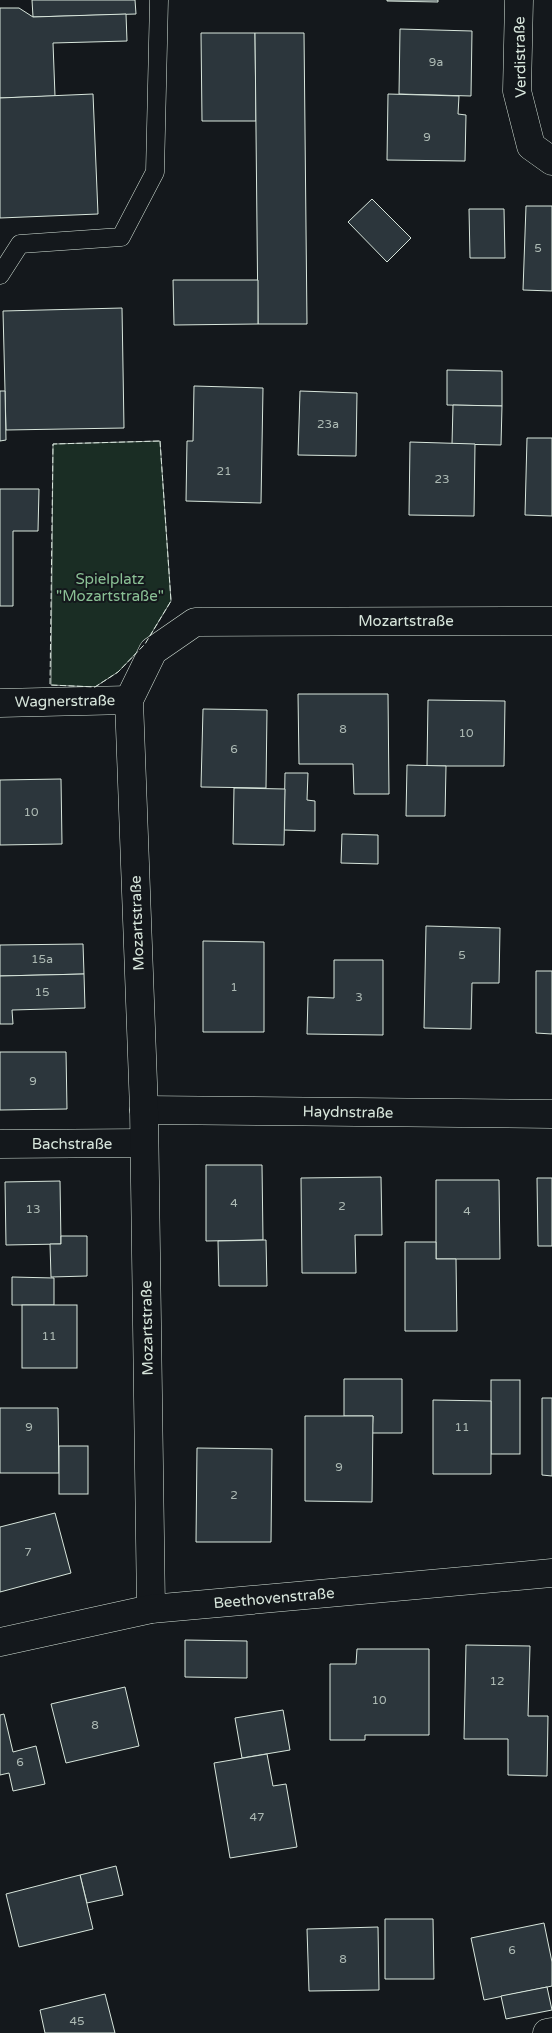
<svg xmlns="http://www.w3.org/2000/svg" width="552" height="2033" viewBox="0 0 552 2033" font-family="'Varela Round',sans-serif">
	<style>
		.green { fill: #1a2d24; stroke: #939e99 }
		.building { fill: #2c363c; stroke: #d8e6dc }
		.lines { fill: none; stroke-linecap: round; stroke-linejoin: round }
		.service-casing { stroke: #d8e6dc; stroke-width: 19 }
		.minor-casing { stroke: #d8e6dc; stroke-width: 29 }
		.service { stroke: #14181c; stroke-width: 18 }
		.minor { stroke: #14181c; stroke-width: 28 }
		.fence { stroke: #d8e6dc; stroke-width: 1; stroke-dasharray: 6 2.5; stroke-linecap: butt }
		.labels { text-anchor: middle; stroke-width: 4; stroke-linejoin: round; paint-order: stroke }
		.number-label { font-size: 12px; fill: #adbab4 }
		.street-label { font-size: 15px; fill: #d8e6dc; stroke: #14181c }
		.park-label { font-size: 15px; fill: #8ac095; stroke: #14181c }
	</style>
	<rect width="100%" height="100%" fill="#14181c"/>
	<path class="green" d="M160,441L171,601L145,644L118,672L95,687L51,685L53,444Z"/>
	<g class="building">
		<path d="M32,0H135L136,14L33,17Z"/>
		<path d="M387,0H438V2L387,1Z"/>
		<path d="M0,8H19L33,17L126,14L127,41L53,43L55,96L0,98Z"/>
		<path d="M400,29L472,31L471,96L399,94Z"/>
		<path d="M201,33H255L256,121H202Z"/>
		<path d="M255,33H304L307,324H258Z"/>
		<path d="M93,94L98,214L0,218V98Z"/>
		<path d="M388,94L459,96L458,114L466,115L465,161L387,160Z"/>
		<path d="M372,199L411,238L387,262L348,222Z"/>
		<path d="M526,206H552V291L523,290Z"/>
		<path d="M469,209H504L505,258H470Z"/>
		<path d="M173,280H258V324L174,325Z"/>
		<path d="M122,308L124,428L6,430L3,311Z"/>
		<path d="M447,370L502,371V406L447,405Z"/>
		<path d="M194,386L263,388L261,503L186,501L187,441H193Z"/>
		<path d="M0,391H5L6,440L0,441Z"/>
		<path d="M300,391L357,393L356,456L298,455Z"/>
		<path d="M453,405L502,406L501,445L452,444Z"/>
		<path d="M527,438H552V516L525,515Z"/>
		<path d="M410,442L475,444L474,516L409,515Z"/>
		<path d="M0,489H39L38,531H13V606H0Z"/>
		<path d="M298,694H388L389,794H354L353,764H299Z"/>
		<path d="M428,700L505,701L504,766H427Z"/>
		<path d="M203,709L267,710L266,788L201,787Z"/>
		<path d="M407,765L446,766L445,816H406Z"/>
		<path d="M285,773H308L307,800L315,801V831L284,830Z"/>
		<path d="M61,779L62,844L0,845V780Z"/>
		<path d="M234,788L285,789L284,845L233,844Z"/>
		<path d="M342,834L378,835V864L341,863Z"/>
		<path d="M426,926L500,928L499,983H472L471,1029L424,1028Z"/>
		<path d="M203,941L264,942V1032H203Z"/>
		<path d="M83,944L84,974L0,976V945Z"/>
		<path d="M334,960H383V1035L307,1034L308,997L334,998Z"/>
		<path d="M536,971H552V1034L536,1033Z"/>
		<path d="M84,974L85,1008L12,1010L13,1024H0V976Z"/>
		<path d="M0,1052H66L67,1109L0,1110Z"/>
		<path d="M206,1165H262L263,1240L206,1241Z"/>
		<path d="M381,1177L382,1235H355L356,1273H302L301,1178Z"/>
		<path d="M537,1178H552V1246H538Z"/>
		<path d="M436,1180H499L500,1259H436Z"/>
		<path d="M60,1181L61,1244L6,1245L5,1182Z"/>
		<path d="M61,1236H87V1276L51,1277L50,1244H61Z"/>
		<path d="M266,1240L267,1286H219L218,1241Z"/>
		<path d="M405,1242H436V1259H456L457,1331H405Z"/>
		<path d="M12,1277L54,1278V1305H12Z"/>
		<rect x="22" y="1305" width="55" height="63"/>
		<path d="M344,1379H402V1433H372L373,1416H344Z"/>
		<rect x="491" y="1380" width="29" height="74"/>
		<path d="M542,1398H552V1476L542,1475Z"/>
		<path d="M433,1400L491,1401V1474H433Z"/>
		<path d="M0,1408H58L59,1473H0Z"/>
		<path d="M305,1416H373L372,1502L305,1501Z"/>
		<rect x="59" y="1446" width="29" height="48"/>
		<path d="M197,1448L272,1449L271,1542H196Z"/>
		<path d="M55,1513L71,1573L0,1592V1527Z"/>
		<path d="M185,1640L247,1641V1678L185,1677Z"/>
		<path d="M466,1645L530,1646L528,1716H548L547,1776L508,1775V1739H464Z"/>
		<path d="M357,1649H429V1735H365V1740H330V1664H356Z"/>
		<path d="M125,1687L139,1746L66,1763L51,1704Z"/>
		<path d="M283,1710L290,1750L242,1758L235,1718Z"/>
		<path d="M4,1714L13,1752L36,1746L45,1784L13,1791L9,1773L0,1775V1715Z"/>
		<path d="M267,1754L273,1786L286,1784L297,1847L230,1858L214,1763Z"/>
		<path d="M116,1866L123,1895L87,1903L80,1875Z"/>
		<path d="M80,1875L93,1929L19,1947L6,1894Z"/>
		<path d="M385,1919H433L434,1979H385Z"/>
		<path d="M544,1923L552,1962V1986L484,2000L471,1938Z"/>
		<path d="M378,1927L379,1990L309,1991L307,1929Z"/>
		<path d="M547,1987L552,2010L506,2019L501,1996Z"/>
		<path d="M105,1994L115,2033H45L40,2010Z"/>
	</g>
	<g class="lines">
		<defs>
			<path id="service" d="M0,275L20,244L121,237L155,172L159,0"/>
			<g id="minor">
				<path d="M519,0L517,91L531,146L552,161"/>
				<path d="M0,703L129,700"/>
				<path d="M144,1110L552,1114"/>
				<path d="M0,1144L144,1143"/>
				<path d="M151,1609L144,1110L129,700L153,651L195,622L552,621"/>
				<path d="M0,1642L151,1609L552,1573"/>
				<path d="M547,2033L552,2032"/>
			</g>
		</defs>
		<use href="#service" class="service-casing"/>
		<use href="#minor" class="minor-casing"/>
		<use href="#service" class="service"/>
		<use href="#minor" class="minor"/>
		<path class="fence" d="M160,441L171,601L145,644L118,672L95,687L50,685L53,444Z"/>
	</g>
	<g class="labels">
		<g class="number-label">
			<text x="436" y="66">9a</text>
			<text x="427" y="141">9</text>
			<text x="538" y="252">5</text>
			<text x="328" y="428">23a</text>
			<text x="224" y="475">21</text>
			<text x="442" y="483">23</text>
			<text x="343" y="733">8</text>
			<text x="466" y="737">10</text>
			<text x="234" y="753">6</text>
			<text x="31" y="816">10</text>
			<text x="462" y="959">5</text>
			<text x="42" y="963">15a</text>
			<text x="234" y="991">1</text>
			<text x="42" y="996">15</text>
			<text x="359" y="1001">3</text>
			<text x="33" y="1085">9</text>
			<text x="234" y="1207">4</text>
			<text x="342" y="1210">2</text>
			<text x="33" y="1213">13</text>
			<text x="467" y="1215">4</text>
			<text x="49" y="1340">11</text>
			<text x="29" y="1431">9</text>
			<text x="462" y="1431">11</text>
			<text x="339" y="1471">9</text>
			<text x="234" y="1499">2</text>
			<text x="28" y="1556">7</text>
			<text x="497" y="1685">12</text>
			<text x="379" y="1704">10</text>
			<text x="95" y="1729">8</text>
			<text x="20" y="1766">6</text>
			<text x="257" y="1821">47</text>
			<text x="512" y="1954">6</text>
			<text x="343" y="1963">8</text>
			<text x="77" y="2025">45</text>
		</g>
		<g class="street-label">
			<text transform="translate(520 57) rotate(-91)" y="5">Verdistraße</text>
			<text x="406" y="626">Mozartstraße</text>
			<text transform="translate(65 701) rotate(-1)" y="5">Wagnerstraße</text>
			<text transform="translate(137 923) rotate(-92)" y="5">Mozartstraße</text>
			<text transform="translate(348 1112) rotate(1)" y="5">Haydnstraße</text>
			<text x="72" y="1149">Bachstraße</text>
			<text transform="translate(147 1328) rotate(-91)" y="5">Mozartstraße</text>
			<text transform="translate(274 1598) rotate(-5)" y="5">Beethovenstraße</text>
		</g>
		<g class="park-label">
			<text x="110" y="584">Spielplatz<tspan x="110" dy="17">"Mozartstraße"</tspan></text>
		</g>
	</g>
</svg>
